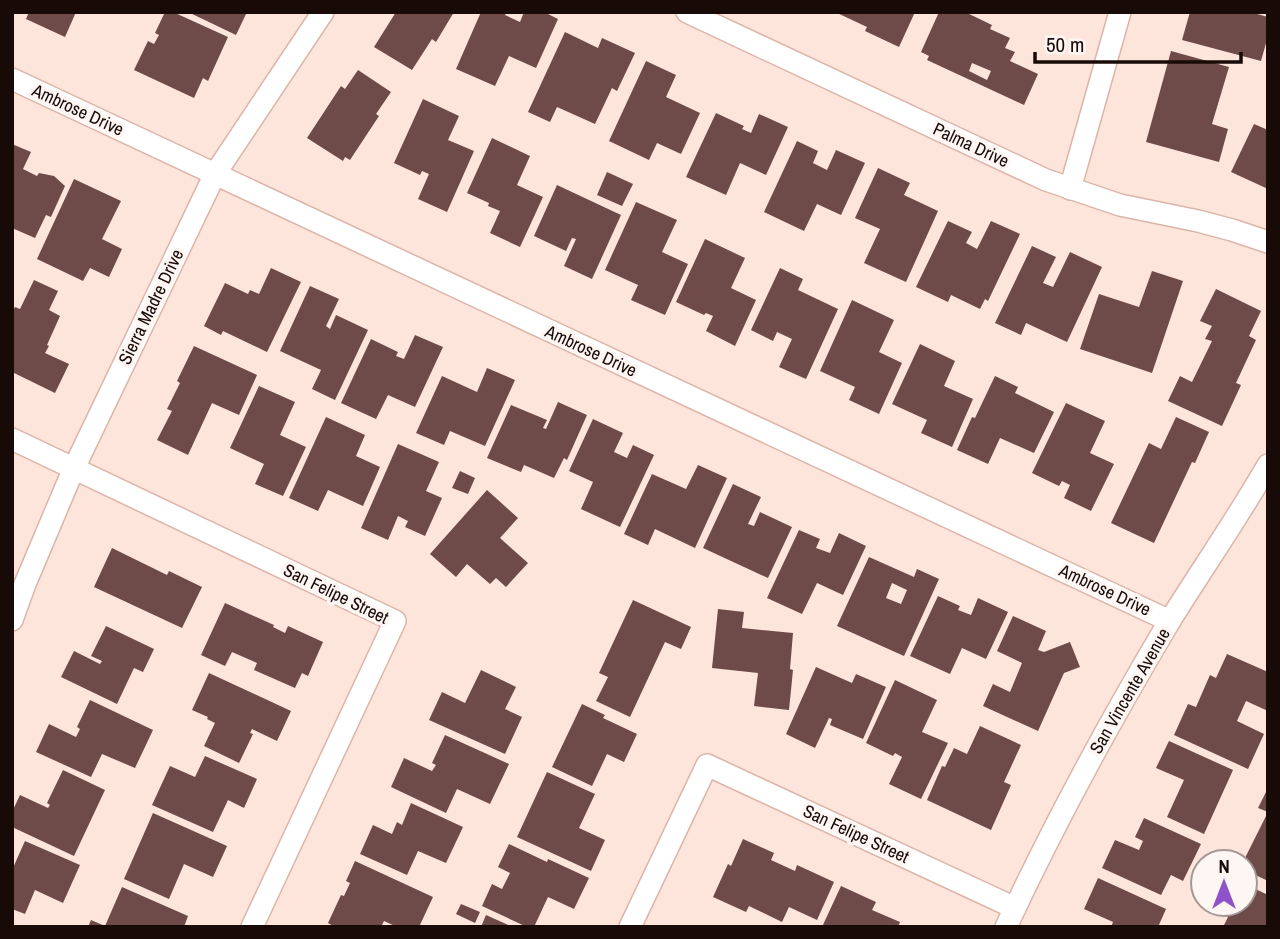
<svg xmlns="http://www.w3.org/2000/svg" width="1280" height="939" viewBox="0 0 1280 939" font-family="'Archivo Narrow',sans-serif">
	<style>
		.building { fill: #6e4a49; fill-rule: evenodd }
		.lines { fill: none; stroke-linecap: round; stroke-linejoin: round }
		.minor-casing { stroke: #dcb5a8; stroke-width: 24 }
		.minor { stroke: #fff; stroke-width: 21 }
		.labels { text-anchor: middle; stroke-width: 7; stroke-linejoin: round; paint-order: stroke }
		.street-label { font-size: 18px; fill: #180b07; stroke: #fef6f3 }
	</style>
	<rect width="100%" height="100%" fill="#fde5dc"/>
	<g class="building">
		<path d="M29,12H76L65,37L26,19Z"/>
		<path d="M165,12H173L228,37L208,81L203,78L194,98L134,70L148,41L154,44L159,35L155,33Z"/>
		<path d="M188,12H247L236,35Z"/>
		<path d="M396,12H454L436,42L432,39L412,70L374,47Z"/>
		<path d="M481,12H506L505,15L520,22L524,12H544L558,19L536,68L509,56L495,86L456,69Z"/>
		<path d="M835,12H915L899,47L865,31L867,27Z"/>
		<path d="M939,12H965L992,25L990,29L1010,38L1005,48L1015,52L1010,61L1038,74L1024,105L927,60L929,56L921,52ZM972,63L991,71L987,80L969,71Z"/>
		<path d="M1190,12H1250L1268,17V36L1261,61L1182,40Z"/>
		<path d="M565,32L598,48L602,38L635,53L617,91L612,88L595,124L557,107L550,122L528,112Z"/>
		<path d="M1171,51L1229,67L1212,124L1228,129L1219,162L1146,142Z"/>
		<path d="M646,61L676,75L666,97L700,113L681,154L657,143L649,160L609,141Z"/>
		<path d="M358,70L391,92L376,114L379,116L350,160L345,157L343,161L307,138L341,86L345,89Z"/>
		<path d="M423,99L459,116L448,140L474,151L447,212L418,199L429,174L422,171L420,175L394,163Z"/>
		<path d="M716,113L744,126L742,129L751,133L759,114L788,127L766,175L740,163L726,195L686,177Z"/>
		<path d="M1254,124L1268,130V189L1231,172Z"/>
		<path d="M492,138L530,156L517,185L543,197L520,247L490,233L500,211L488,206L489,203L467,193Z"/>
		<path d="M797,141L818,151L813,163L827,170L836,150L865,163L841,215L817,204L804,231L764,212Z"/>
		<path d="M12,144L31,152L23,169L37,176L39,173L54,176L65,186L51,217L46,215L35,238L12,228Z"/>
		<path d="M878,168L910,183L904,195L938,211L906,282L864,263L880,229L855,218Z"/>
		<path d="M607,172L633,184L622,206L597,195Z"/>
		<path d="M74,179L121,201L102,239L122,249L109,277L90,268L83,281L37,259Z"/>
		<path d="M557,185L621,215L592,279L564,266L576,239L572,238L566,251L534,236Z"/>
		<path d="M636,202L677,220L662,252L688,264L665,315L631,300L638,285L605,270Z"/>
		<path d="M948,221L972,232L966,243L977,249L991,221L1020,234L988,301L985,299L980,309L951,295L948,302L916,287Z"/>
		<path d="M705,239L745,258L731,288L756,300L735,346L706,331L713,316L706,313L704,315L676,302Z"/>
		<path d="M1032,246L1056,257L1043,283L1053,287L1070,252L1102,267L1067,342L1026,323L1021,335L995,323Z"/>
		<path d="M271,268L301,282L267,352L223,331L221,335L204,326L225,283L248,294L250,290L259,294Z"/>
		<path d="M780,268L803,279L798,290L838,309L806,379L779,367L792,339L777,332L773,341L751,330Z"/>
		<path d="M1152,271L1183,281L1152,373L1080,349L1099,294L1139,307Z"/>
		<path d="M34,280L58,291L49,310L60,316L47,345L49,346L45,353L69,364L55,393L12,372V312L15,307L20,309Z"/>
		<path d="M310,286L339,299L326,326L330,329L336,315L368,330L335,400L312,389L321,370L280,351Z"/>
		<path d="M1216,289L1261,311L1249,336L1256,340L1236,383L1241,385L1222,426L1168,401L1180,376L1192,382L1212,341L1205,339L1212,326L1200,321Z"/>
		<path d="M852,300L894,320L879,352L902,363L879,414L849,400L855,387L820,371Z"/>
		<path d="M415,335L443,347L415,407L388,395L376,419L341,403L371,339L398,352L396,356L404,359Z"/>
		<path d="M920,344L955,361L944,386L973,399L952,447L921,433L927,420L892,404Z"/>
		<path d="M194,346L257,375L239,415L212,403L188,455L157,440L172,411L167,409L180,383L177,381Z"/>
		<path d="M487,368L515,380L485,446L450,431L444,445L416,433L442,376L477,392Z"/>
		<path d="M995,376L1018,387L1015,393L1054,412L1034,453L1000,438L988,464L957,450L972,417L975,418Z"/>
		<path d="M259,386L295,402L280,435L306,447L283,496L255,484L264,464L230,448Z"/>
		<path d="M558,402L587,415L567,460L564,458L554,478L524,465L521,472L487,458L511,405L547,420L543,428L546,429Z"/>
		<path d="M1066,403L1105,421L1090,453L1114,464L1091,511L1064,498L1070,485L1062,481L1059,486L1032,473Z"/>
		<path d="M326,417L365,435L356,456L380,467L363,506L328,490L318,511L289,498Z"/>
		<path d="M1176,417L1209,432L1195,463L1192,462L1154,543L1111,523L1149,443L1161,449Z"/>
		<path d="M593,419L623,433L614,452L627,458L633,445L654,455L620,527L581,509L593,482L569,471Z"/>
		<path d="M398,444L439,462L426,491L442,498L425,536L405,527L408,521L398,516L388,540L361,528Z"/>
		<path d="M698,465L727,478L695,548L655,529L648,545L624,534L652,474L686,489Z"/>
		<path d="M460,471L475,478L468,494L452,488Z"/>
		<path d="M733,484L761,497L748,524L754,526L760,512L792,527L768,578L703,548Z"/>
		<path d="M487,490L518,518L500,538L528,563L506,587L496,578L490,584L467,564L456,577L430,554Z"/>
		<path d="M799,530L820,539L816,548L830,553L839,533L866,546L843,595L817,583L802,614L767,598Z"/>
		<path d="M112,548L167,575L169,571L202,587L182,628L94,587Z"/>
		<path d="M869,557L914,577L917,569L939,579L904,656L837,626ZM892,583L907,590L901,604L886,598Z"/>
		<path d="M938,596L960,606L958,610L971,615L978,598L1008,612L986,659L962,648L950,674L910,656Z"/>
		<path d="M633,600L691,627L681,649L665,642L630,717L596,701L608,677L599,673Z"/>
		<path d="M225,603L274,625L273,627L285,633L288,626L323,642L308,676L302,673L295,688L254,670L257,663L232,652L225,666L201,655Z"/>
		<path d="M718,609L744,612L742,628L793,633L790,669L793,670L789,710L754,706L758,673L712,668Z"/>
		<path d="M1013,616L1046,631L1038,650L1044,652L1070,642L1080,667L1064,673L1038,731L983,706L993,684L1010,692L1022,663L997,651Z"/>
		<path d="M106,626L154,649L143,672L134,668L117,704L61,677L74,651L100,664L102,661L91,656Z"/>
		<path d="M1227,654L1268,672V711L1246,701L1237,721L1264,734L1248,769L1174,735L1188,704L1196,707L1210,675L1216,678Z"/>
		<path d="M816,667L852,683L856,674L886,687L863,739L830,725L832,719L829,718L815,748L786,734Z"/>
		<path d="M481,670L516,687L505,709L522,717L505,754L429,720L442,692L465,703Z"/>
		<path d="M209,673L291,711L277,741L252,729L250,733L253,734L239,763L204,746L215,723L207,719L208,717L192,710Z"/>
		<path d="M895,680L937,700L922,732L948,743L921,799L889,784L902,757L895,753L893,756L866,743Z"/>
		<path d="M90,700L153,730L135,768L102,754L91,777L36,752L49,724L76,737L80,729L77,727Z"/>
		<path d="M582,704L605,715L603,718L637,734L624,762L607,754L592,786L552,767Z"/>
		<path d="M980,726L1021,745L1004,782L1011,785L991,830L927,800L942,766L945,767L954,748L967,754Z"/>
		<path d="M445,735L509,764L490,804L457,789L446,813L391,787L404,758L432,771L436,765L432,763Z"/>
		<path d="M1169,741L1233,770L1204,834L1167,817L1184,780L1156,768Z"/>
		<path d="M205,756L257,779L244,808L228,800L213,832L152,805L170,766L195,777Z"/>
		<path d="M63,770L105,790L74,856L12,827V812L20,795L48,808L50,805L47,803Z"/>
		<path d="M547,772L595,794L579,828L605,840L591,871L517,837Z"/>
		<path d="M1268,788V881L1245,870V862H1243L1268,812L1258,808Z"/>
		<path d="M411,803L463,827L446,863L418,851L407,875L360,854L373,825L392,834L397,822L402,825Z"/>
		<path d="M153,813L227,846L213,877L184,864L169,899L124,879Z"/>
		<path d="M1144,818L1201,844L1183,881L1171,875L1161,895L1102,868L1115,840L1139,850L1143,841L1135,837Z"/>
		<path d="M743,839L774,853L771,860L795,871L797,865L834,882L817,920L789,907L782,922L749,906L746,912L713,897L728,864L731,866Z"/>
		<path d="M25,841L80,865L63,903L35,890L25,914L12,909V870Z"/>
		<path d="M509,844L547,862L548,859L589,878L574,909L548,897L534,927H527L482,906L492,884L502,889L510,873L498,867Z"/>
		<path d="M355,861L433,897L419,927H397L384,921L381,927H335L328,923L341,895L344,896L350,883L346,881Z"/>
		<path d="M1098,878L1166,909L1158,927H1111L1113,922L1084,909Z"/>
		<path d="M1245,884L1268,895V927H1223L1228,917L1209,908L1211,904H1245Z"/>
		<path d="M841,886L876,902L872,910L900,922L898,927H822Z"/>
		<path d="M122,887L188,916L184,927H88L91,920L105,926Z"/>
		<path d="M461,904L480,912L475,923L456,914Z"/>
		<path d="M486,915L513,927H481Z"/>
	</g>
	<g class="lines">
		<defs>
			<g id="minor">
				<path d="M687,12L1046,180L1120,205L1198,221L1232,230L1268,242"/>
				<path d="M12,79L1170,621"/>
				<path d="M1070,189L1120,12"/>
				<path d="M12,439L395,621L252,927"/>
				<path d="M12,620L25,584L74,468L215,174L323,12"/>
				<path d="M630,927L707,765L1015,908"/>
				<path d="M1006,927C1055,822 1110,721 1169,622C1202,569 1237,519 1268,465"/>
			</g>
		</defs>
		<use href="#minor" class="minor-casing"/>
		<use href="#minor" class="minor"/>
	</g>
	<g class="labels">
		<g class="street-label">
			<text transform="translate(78 110) rotate(25)" y="6">Ambrose Drive</text>
			<text transform="translate(971 145) rotate(25)" y="6">Palma Drive</text>
			<text transform="translate(151 307) rotate(-64)" y="6">Sierra Madre Drive</text>
			<text transform="translate(591 351) rotate(25)" y="6">Ambrose Drive</text>
			<text transform="translate(1105 590) rotate(25)" y="6">Ambrose Drive</text>
			<text transform="translate(336 594) rotate(26)" y="6">San Felipe Street</text>
			<text transform="translate(1130 691) rotate(-60)" y="6">San Vincente Avenue</text>
			<text transform="translate(856 834) rotate(25)" y="6">San Felipe Street</text>
		</g>
	</g>
	<rect width="1280" height="939" fill="none" stroke="#180b07" stroke-width="28"/>
	<g transform="translate(1224 883)"><circle r="33" fill="#fef6f3" stroke="#a29895" stroke-width="2"/>
	<path d="M0-5L12 26L0 18L-12 26Z" fill="#9052c8"/>
	<text y="-10" font-size="19" font-weight="bold" text-anchor="middle" fill="#180b07">N</text>
	</g>
	<path d="M1035 52v10h206v-10" fill="none" stroke="#180b07" stroke-width="3.5"/>
	<text x="1046" y="52" font-size="21" fill="#180b07" stroke="#fef6f3" stroke-width="5" paint-order="stroke">50 m</text>
</svg>
